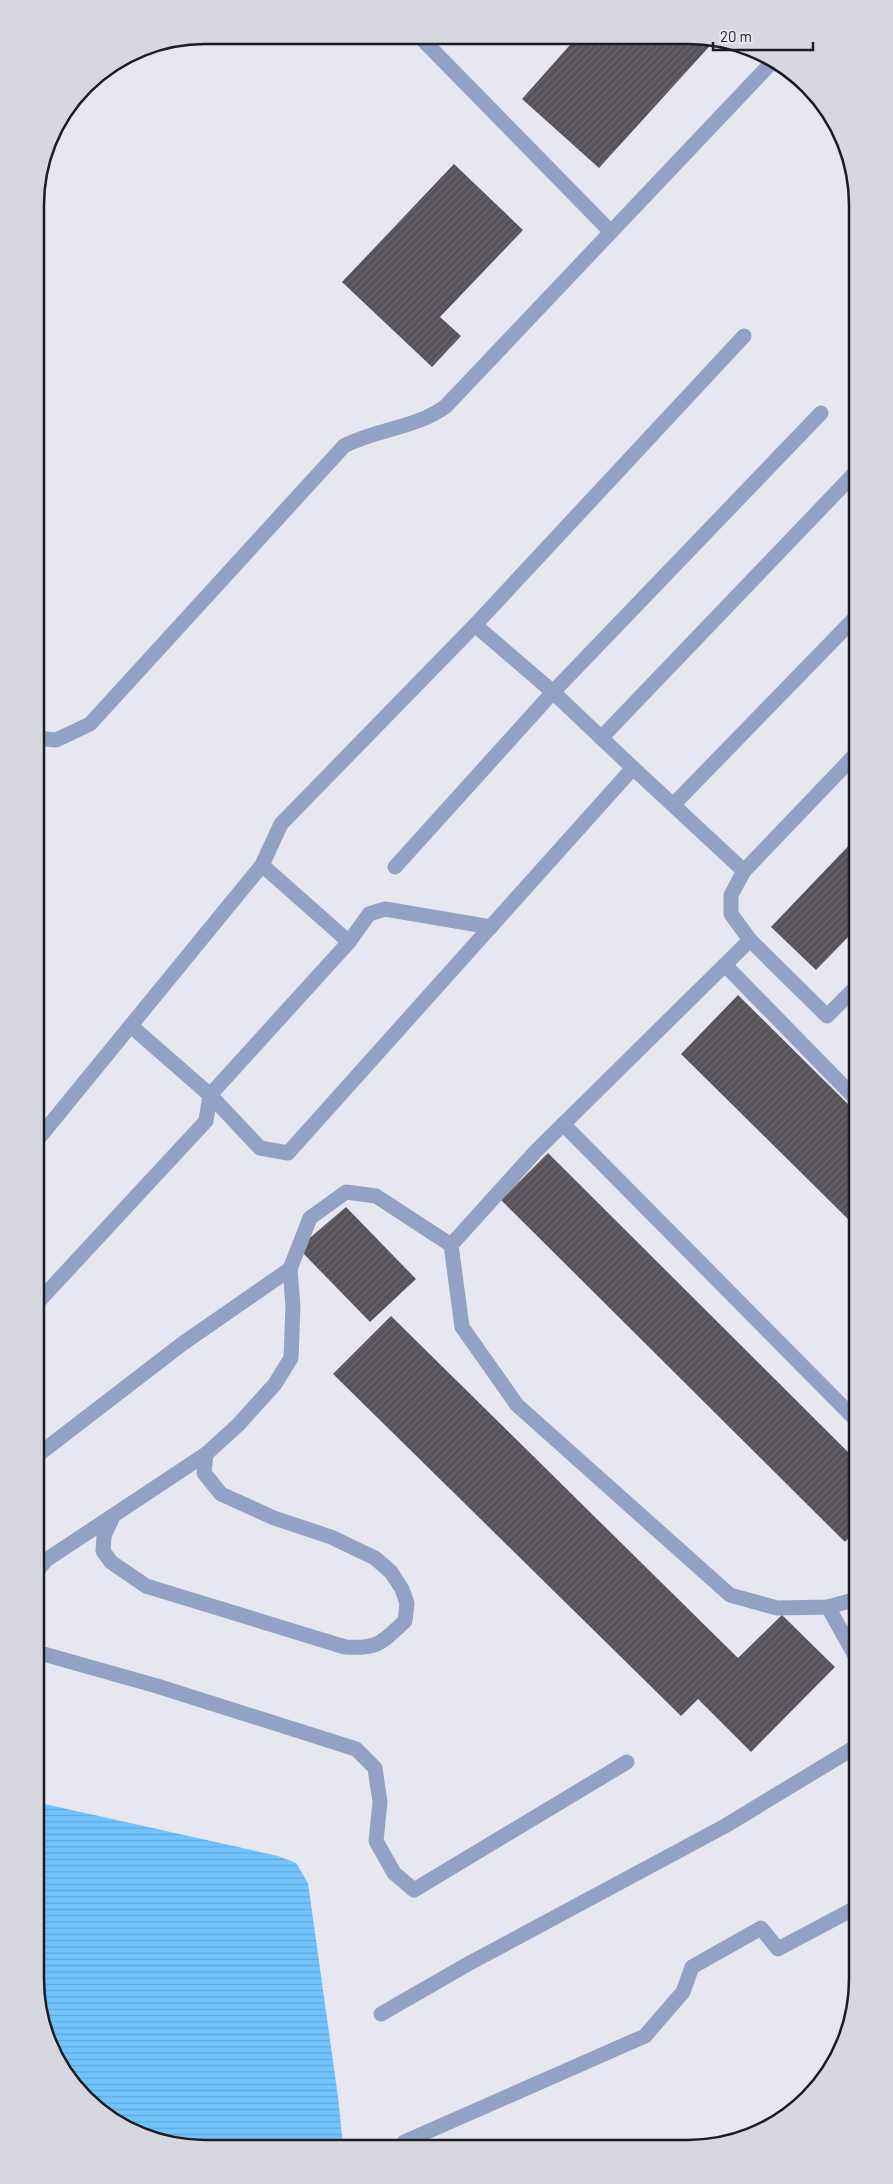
<svg xmlns="http://www.w3.org/2000/svg" width="893" height="2184" viewBox="0 0 893 2184" font-family="Barlow,sans-serif">
	<style>
		.water { fill: url(#water-rules) }
		.building { fill: url(#building-hatch) }
		.lines { fill: none; stroke-linecap: round; stroke-linejoin: round }
		.lane { stroke: #92a2c4; stroke-width: 15 }
		.rim { fill: none; stroke: #1d1d21; stroke-width: 2.5 }
	</style>
	<defs>
		<pattern id="water-rules" width="6" height="5" patternUnits="userSpaceOnUse" patternTransform="scale(1.25)"><rect width="6" height="5" fill="#71c3fe"/><path d="M0 2.5h6" fill="none" stroke="#61a7d9"/></pattern>
		<pattern id="building-hatch" width="6" height="6" patternUnits="userSpaceOnUse" patternTransform="scale(1.25)"><rect width="6" height="6" fill="#57525a"/><path d="M-1 1l2-2M0 6l6-6M5 7l2-2" fill="none" stroke="#6b676e"/></pattern>
	</defs>
	<rect width="100%" height="100%" fill="#e7e7f1"/>
	<path class="water" d="M40,1803L278,1856L296,1863L308,1883L338,2097L343,2145L172,2146L129,2131L85,2099L41,2023Z"/>
	<g class="building">
		<path d="M577,37L717,38L599,168L522,99Z"/>
		<path d="M454,164L523,230L440,317L461,336L432,367L342,282Z"/>
		<path d="M854,840L855,930L816,970L771,927Z"/>
		<path d="M738,995L855,1111V1226L681,1054Z"/>
		<path d="M548,1153L856,1460V1530L845,1542L501,1200Z"/>
		<path d="M346,1207L416,1279L370,1322L298,1248Z"/>
		<path d="M391,1316L738,1658L782,1615L835,1667L751,1752L698,1699L681,1716L333,1374Z"/>
	</g>
	<g class="lines">
		<g class="lane">
			<path d="M419,36L611,232"/>
			<path d="M475,625L744,336"/>
			<path d="M37,738L56,740L90,724L344,446C377,429 417,428 446,406L774,60"/>
			<path d="M601,738L853,475"/>
			<path d="M854,756L744,871L731,895V914L750,940L827,1016L855,988"/>
			<path d="M262,865L349,942"/>
			<path d="M395,867L553,692L821,413"/>
			<path d="M744,871L673,805L854,619"/>
			<path d="M750,940L536,1151L451,1245L462,1327L517,1405L730,1595L777,1608L828,1607L857,1599"/>
			<path d="M725,965L855,1098"/>
			<path d="M131,1026L210,1095L260,1148L288,1153L633,768L673,805"/>
			<path d="M563,1124L856,1420"/>
			<path d="M38,1139L262,865L281,824L475,625L553,692L633,768"/>
			<path d="M39,1301L206,1121L210,1095L349,942L369,914L385,909L491,927"/>
			<path d="M39,1454L182,1344L290,1269"/>
			<path d="M113,1516L104,1536L103,1551L111,1562L146,1586L345,1647C379,1649 381,1643 405,1621L407,1603L402,1589L391,1572L375,1558L331,1537L274,1518L221,1494L204,1473L206,1454"/>
			<path d="M39,1569L46,1560L206,1454L238,1425L275,1384L291,1358L293,1306L290,1269L310,1218L346,1192L376,1196L451,1245"/>
			<path d="M828,1607L857,1659"/>
			<path d="M40,1653L157,1686L356,1749L375,1768L380,1802L376,1841L394,1873L414,1890L627,1762"/>
			<path d="M381,2014L468,1964L725,1826L857,1746"/>
			<path d="M404,2142L645,2036L683,1992L692,1967L761,1928L778,1949L857,1907"/>
		</g>
	</g>
	<path d="M0 0H893V2184H0ZM205 44H688A161 161 0 0 1 849 205V1979A161 161 0 0 1 688 2140H205A161 161 0 0 1 44 1979V205A161 161 0 0 1 205 44Z" fill="#d7d7e0" fill-rule="evenodd"/>
	<path class="rim" d="M205 44H688A161 161 0 0 1 849 205V1979A161 161 0 0 1 688 2140H205A161 161 0 0 1 44 1979V205A161 161 0 0 1 205 44Z"/>
	<path d="M713 42v8h100v-8" fill="none" stroke="#1d1d21" stroke-width="2.5"/>
	<text x="720" y="42" font-size="15" fill="#1d1d21" stroke="#e7e7f1" stroke-width="4" paint-order="stroke">20 m</text>
</svg>
